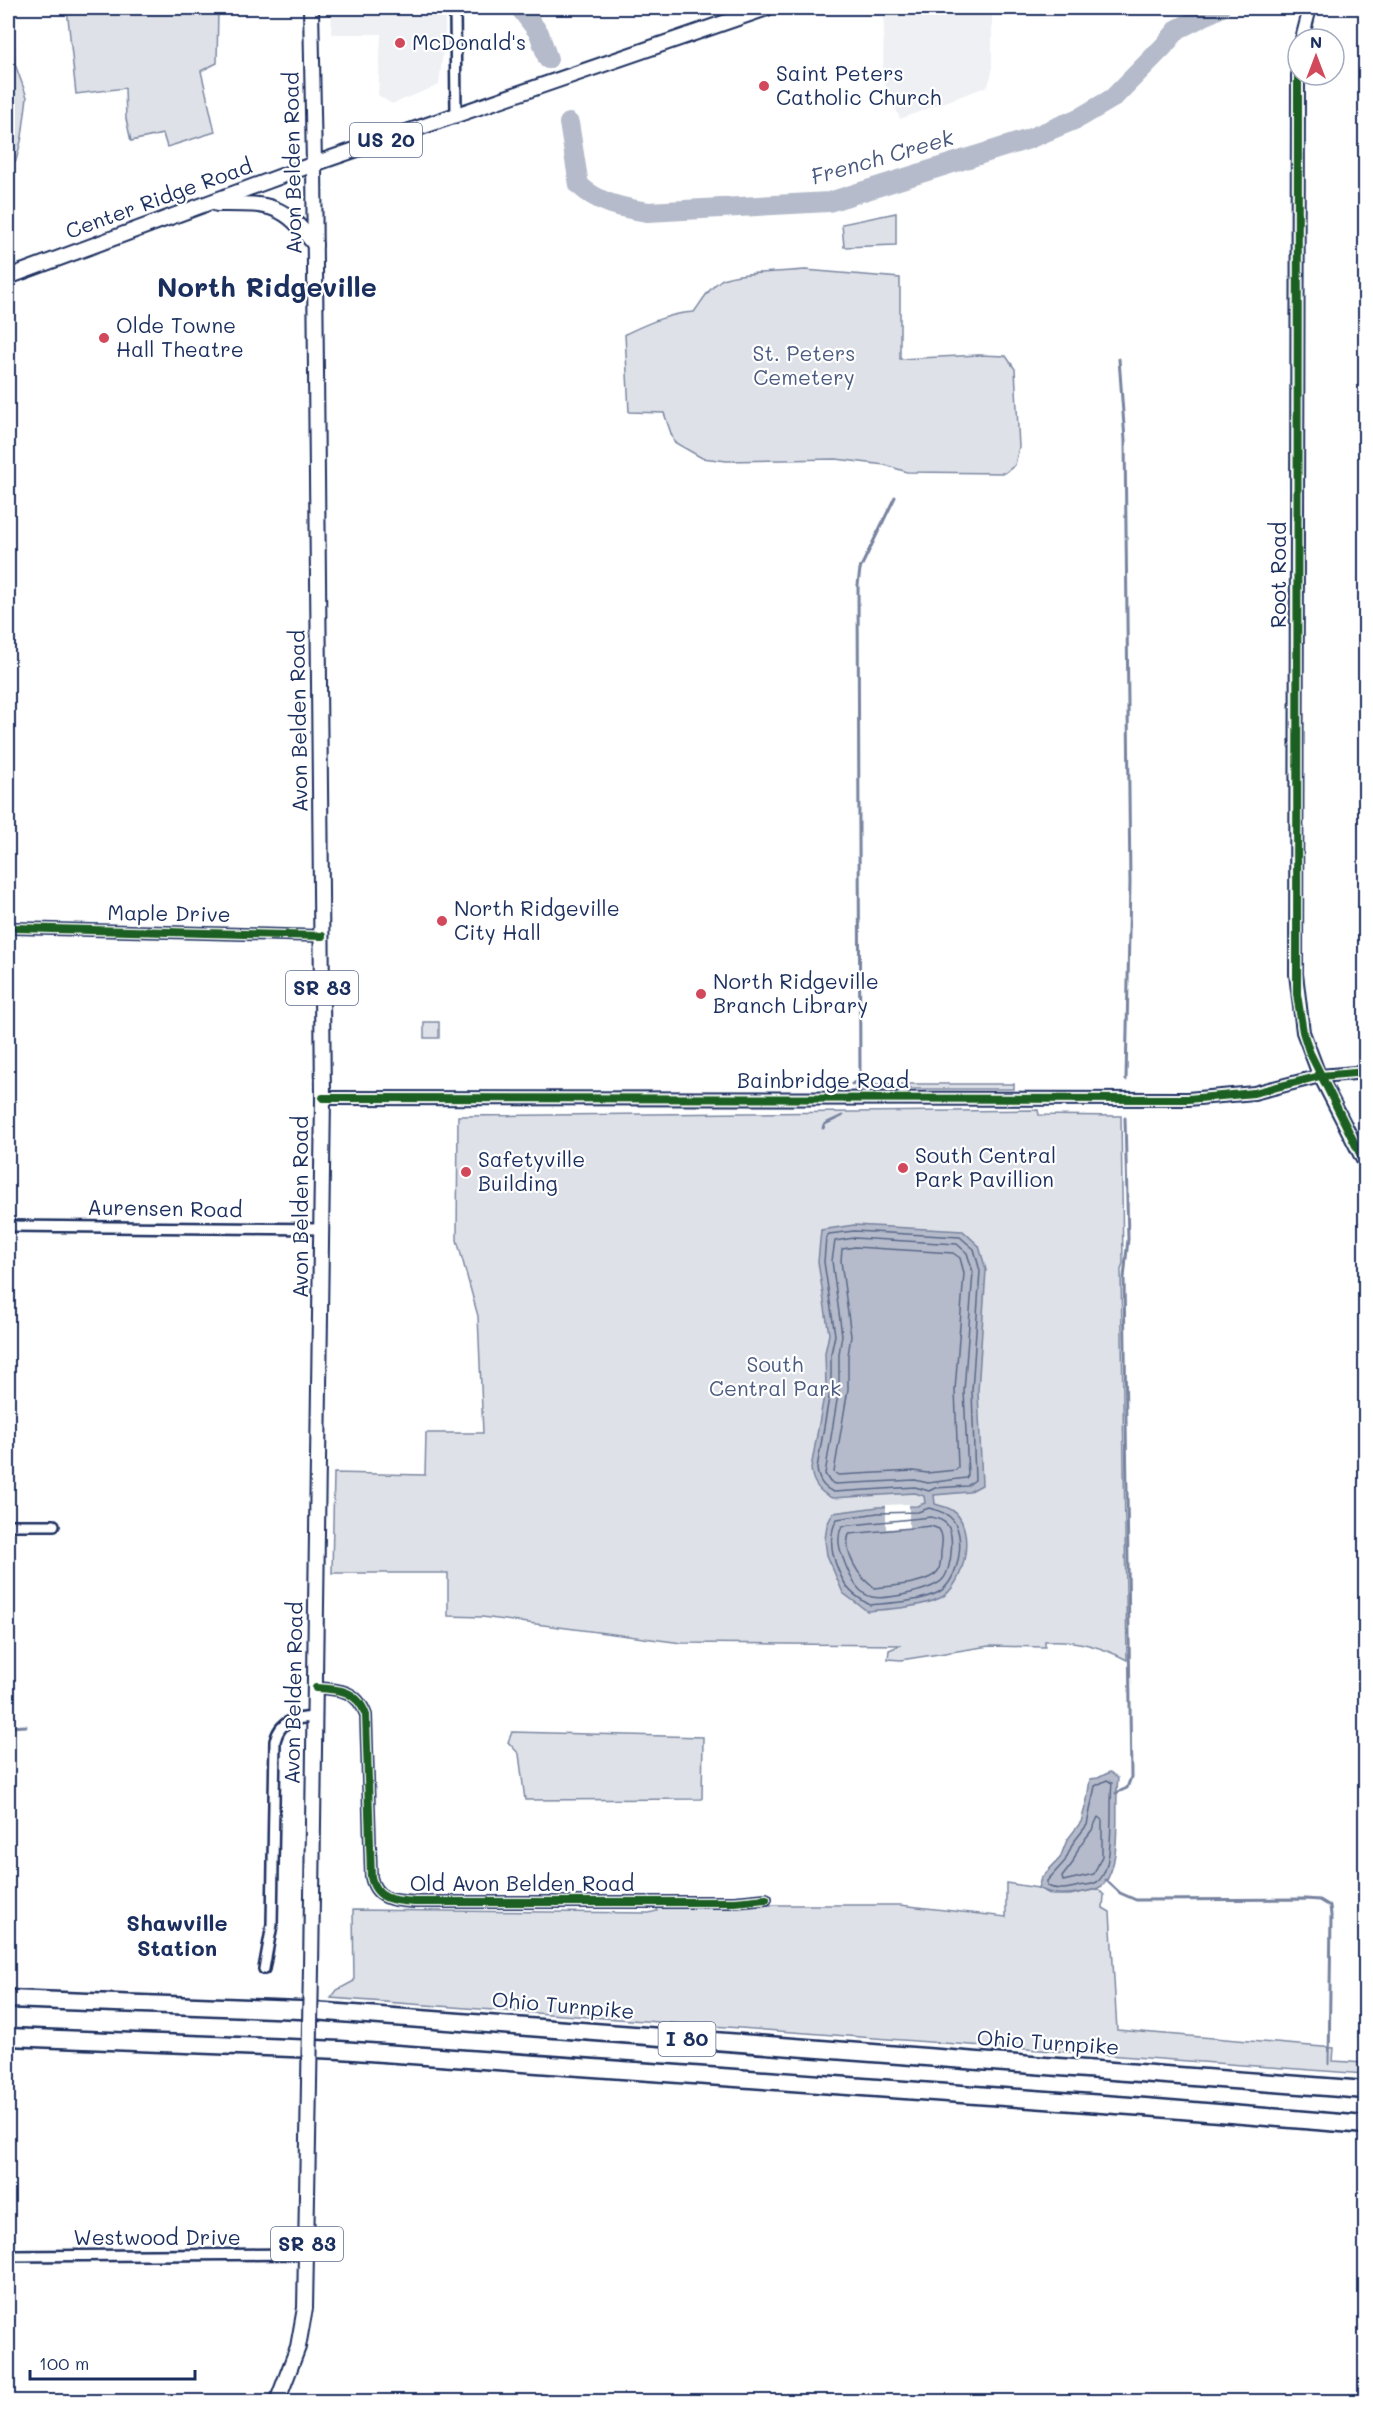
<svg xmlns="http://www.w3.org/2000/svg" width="1373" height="2409" viewBox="0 0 1373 2409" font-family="Mali,sans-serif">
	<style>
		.built { fill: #eff0f4 }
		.green { fill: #dee1e7; stroke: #7c88a2; stroke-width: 1.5 }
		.water { fill: #b5bbca; stroke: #77839f; stroke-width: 1.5 }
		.pier { fill: #fff }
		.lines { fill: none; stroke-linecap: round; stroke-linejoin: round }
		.shore { stroke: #596789; stroke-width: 1.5 }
		.stream { stroke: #77839f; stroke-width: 3 }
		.river { stroke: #b5bbca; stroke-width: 20 }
		.street-casing { stroke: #1b2f5e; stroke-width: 14 }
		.secondary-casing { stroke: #1b2f5e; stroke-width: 16 }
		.primary-casing { stroke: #1b2f5e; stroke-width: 18 }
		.highway-casing { stroke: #1b2f5e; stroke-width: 21 }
		.street { stroke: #fff; stroke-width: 9 }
		.secondary { stroke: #fff; stroke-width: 12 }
		.primary { stroke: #fff; stroke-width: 14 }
		.highway { stroke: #fff; stroke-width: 16 }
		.primary-bridge-casing { stroke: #1b2f5e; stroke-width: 18; stroke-linecap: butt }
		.primary-bridge { stroke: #fff; stroke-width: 14 }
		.cycleway-casing { stroke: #fff; stroke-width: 11 }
		.cycleway { stroke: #1b5e20; stroke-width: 8 }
		.poi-dot { fill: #d1495b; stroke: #fff; stroke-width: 2 }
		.labels { text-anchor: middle; stroke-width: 4.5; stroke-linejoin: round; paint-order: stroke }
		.shield { fill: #fff; stroke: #5f6d8e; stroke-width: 1.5 }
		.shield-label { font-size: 20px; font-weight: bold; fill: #1b2f5e }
		.poi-label { font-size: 21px; fill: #1b2f5e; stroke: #fff; text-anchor: start }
		.street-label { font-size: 21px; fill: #1b2f5e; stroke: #fff }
		.park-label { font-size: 21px; fill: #4c5c80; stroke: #fff }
		.water-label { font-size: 22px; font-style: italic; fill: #49597e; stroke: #fff }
		.neighbourhood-label { font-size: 22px; font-weight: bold; fill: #1b2f5e; stroke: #fff }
		.district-label { font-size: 27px; font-weight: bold; fill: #1b2f5e; stroke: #fff }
	</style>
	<rect width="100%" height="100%" fill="#fff"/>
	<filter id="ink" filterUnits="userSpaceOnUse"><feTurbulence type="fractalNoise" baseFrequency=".0167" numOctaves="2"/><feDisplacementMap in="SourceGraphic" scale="12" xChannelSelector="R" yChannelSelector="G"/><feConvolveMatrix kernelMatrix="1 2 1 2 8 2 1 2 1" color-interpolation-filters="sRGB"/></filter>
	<g filter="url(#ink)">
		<g class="built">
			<path d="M332,8H445V34L439,85L392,104L378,95L381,34H331Z"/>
			<path d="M884,8H992V72L988,86L900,119L883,79Z"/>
		</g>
		<g class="green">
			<path d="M8,8L14,30L15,64L27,97L22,137L16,161L8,163Z"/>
			<path d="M67,8H218L217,63L201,71L215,132L167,147L163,134L131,141L126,119L125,88L76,94Z"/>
			<path d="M896,213V245L844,247L842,224Z"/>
			<path d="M805,270L900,278V359L979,355L1006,356L1015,369L1019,447L1015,465L1005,473L907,472L885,465L836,459L727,461L702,458L674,442L664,413L629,412L625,334C647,324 669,313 694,312C702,301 709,288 721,280C734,272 787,272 805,270Z"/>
			<rect x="424" y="1022" width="15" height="16"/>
			<path d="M858,1084H1014V1089H855Z"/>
			<path d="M1038,1110L1039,1115L1121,1116L1123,1263L1121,1270L1127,1660C1101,1646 1075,1639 1045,1641V1647L989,1646L901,1660L888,1659L889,1650L901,1645L682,1643L482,1617L448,1616V1573H332L334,1473L425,1475L426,1433H483L478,1316L457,1240L458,1116Z"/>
			<path d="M512,1732L703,1737L702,1799L525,1800L519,1754L508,1742Z"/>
			<path d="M1006,1883L1038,1888L1052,1895H1070L1098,1889L1104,1895L1103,1908L1110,1912L1117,2030L1334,2048L1333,2061L1365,2063V2074L331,1998L337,1990L354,1981L353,1910L649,1913L657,1911L658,1905H900L1006,1917Z"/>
		</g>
		<g class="water">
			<path d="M854,1225L963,1231L979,1246L986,1270L978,1391L982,1485L969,1492L934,1495L935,1504C940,1506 948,1507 952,1510C977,1526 965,1587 940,1598C918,1608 891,1609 867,1611L843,1593L827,1555L825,1540L827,1525L833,1513L878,1507L917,1506L925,1503L924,1496L915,1493L832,1498C819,1492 812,1483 811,1468L826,1385L825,1353L829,1334L818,1262L821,1230Z"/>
			<path d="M1110,1772L1118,1778C1114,1807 1123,1861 1104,1884C1099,1890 1090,1890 1083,1892C1066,1895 1054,1896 1038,1888L1041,1878L1060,1858L1067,1840L1081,1822L1087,1800L1090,1779L1098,1778Z"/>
		</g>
		<path class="pier" d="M909,1504V1528L886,1529V1505Z"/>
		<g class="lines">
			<g class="shore">
				<path d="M854,1231L960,1237L974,1249L980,1271L972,1391L975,1480L967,1486L935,1488L929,1491L915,1487L834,1492C823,1488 818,1480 817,1468L831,1386V1354L835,1335L824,1262L826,1237L829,1234Z"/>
				<path d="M854,1238L957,1244L967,1253L973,1272L964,1391L968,1475L966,1478L928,1483L915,1480L835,1484L830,1482L825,1474L839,1388V1354L842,1335L832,1261L835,1241Z"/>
				<path d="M855,1247L953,1253L960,1258L964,1273L955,1390L958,1467L956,1470L927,1473L914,1471L838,1475L834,1472L848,1389V1355L851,1336L841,1261L842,1249Z"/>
				<path d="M929,1508C935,1510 945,1512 950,1517C968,1533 959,1581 939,1592C921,1602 890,1603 870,1605C863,1601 852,1594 847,1587C835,1568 825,1540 837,1519L878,1513L918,1512Z"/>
				<path d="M931,1517C935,1518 941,1519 944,1522C956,1529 952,1569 943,1579C934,1590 887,1600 872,1597C858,1594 851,1578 846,1566C841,1553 835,1540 842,1526Z"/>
				<path d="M931,1526L939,1529C944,1536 942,1544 941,1552C941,1559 941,1565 938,1571C929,1584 890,1586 875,1588C859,1579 843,1552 849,1534Z"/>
				<path d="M1107,1780L1112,1783C1109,1805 1116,1869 1097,1882C1092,1885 1085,1885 1079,1886C1068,1889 1058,1891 1047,1886V1881L1065,1861L1073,1843L1087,1825L1095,1786Z"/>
				<path d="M1098,1817L1102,1820V1856L1094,1874L1063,1881L1062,1877L1072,1864L1079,1847L1092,1830Z"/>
			</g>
			<g class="stream">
				<path d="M1119,359L1125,440L1130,883L1126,1080"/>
				<path d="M852,1084L860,1079L858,585L860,569L895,497"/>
				<path d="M823,1128L825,1124L842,1116"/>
				<path d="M8,1727L26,1726"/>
				<path d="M1116,1793L1127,1788L1131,1777L1124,1278L1128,1239L1125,1118"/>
				<path d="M1106,1880L1120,1893L1136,1900L1305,1899L1320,1900L1330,1906L1331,1915L1329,2064"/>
			</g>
			<g class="river">
				<path d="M520,8L539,33L548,59"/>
				<path d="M569,123L579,185C598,203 622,208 648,212L829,202L1026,140L1079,118L1113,98L1164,46L1178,29L1220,8"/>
			</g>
			<defs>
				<g id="street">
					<path d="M455,8L456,116"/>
					<path d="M15,928L322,936"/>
					<path d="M8,1226L322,1229"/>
					<path d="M8,1525H54"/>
					<path d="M316,1688C339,1689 357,1690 366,1715L371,1877C376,1901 396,1901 417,1902H735L766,1899"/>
					<path d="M264,1969L272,1925L275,1741C280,1720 295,1718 315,1717"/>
					<path d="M8,2256L306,2254"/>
				</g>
				<g id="secondary">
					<path d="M1302,39L1310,8"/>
					<path d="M1298,75L1296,974L1303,1032L1318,1072"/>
					<path d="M1320,1076L1366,1166"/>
					<path d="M323,1098L1188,1099L1254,1093L1320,1076L1366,1072"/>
				</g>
				<g id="primary">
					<path d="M311,8L314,164L323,1098L311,1968"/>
					<path d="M217,204C269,204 282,202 315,245"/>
					<path d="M8,277L314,164L767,8"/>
					<path d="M277,2402L298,2347L305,2308L309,2083"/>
				</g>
				<g id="highway">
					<path d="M8,1999L300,2010L1366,2090"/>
					<path d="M8,2037L340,2050L1145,2107L1366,2125"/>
				</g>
			</defs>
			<use href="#street" class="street-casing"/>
			<use href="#secondary" class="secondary-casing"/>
			<use href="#primary" class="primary-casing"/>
			<use href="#highway" class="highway-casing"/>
			<use href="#street" class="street"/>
			<use href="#secondary" class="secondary"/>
			<use href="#primary" class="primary"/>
			<use href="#highway" class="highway"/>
			<defs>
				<path id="primary-bridge" d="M309,2083L311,1968"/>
			</defs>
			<use href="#primary-bridge" class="primary-bridge-casing"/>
			<use href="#primary-bridge" class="primary-bridge"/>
			<defs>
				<g id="cycleway">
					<path d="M1298,75L1297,994L1303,1032L1309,1051L1366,1166"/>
					<path d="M15,928L322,936"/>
					<path d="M323,1098L1188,1099L1254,1093L1320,1076L1366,1072"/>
					<path d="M316,1688C339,1689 357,1690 366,1715L371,1877C376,1901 396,1901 417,1902H735L766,1899"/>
				</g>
			</defs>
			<use href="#cycleway" class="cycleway-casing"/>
			<use href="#cycleway" class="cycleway"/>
		</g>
	</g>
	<g class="poi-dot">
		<circle cx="400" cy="43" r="6"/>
		<circle cx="764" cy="86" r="6"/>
		<circle cx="104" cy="338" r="6"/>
		<circle cx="442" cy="921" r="6"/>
		<circle cx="701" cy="994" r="6"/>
		<circle cx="903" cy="1168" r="6"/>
		<circle cx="466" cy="1172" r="6"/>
	</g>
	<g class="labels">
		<g class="shield">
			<rect x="350" y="123" width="72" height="34" rx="4.5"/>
			<rect x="286" y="971" width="72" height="34" rx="4.5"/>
			<rect x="658.5" y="2022" width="57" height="34" rx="4.5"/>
			<rect x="271" y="2227" width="72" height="34" rx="4.5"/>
		</g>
		<g class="shield-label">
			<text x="386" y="147">US 20</text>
			<text x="322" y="995">SR 83</text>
			<text x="687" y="2046">I 80</text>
			<text x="307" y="2251">SR 83</text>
		</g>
		<g class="poi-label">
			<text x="412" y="50">McDonald's</text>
			<text x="776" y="81">Saint Peters<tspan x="776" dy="24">Catholic Church</tspan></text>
			<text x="116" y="333">Olde Towne<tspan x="116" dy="24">Hall Theatre</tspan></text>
			<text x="454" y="916">North Ridgeville<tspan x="454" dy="24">City Hall</tspan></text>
			<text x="713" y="989">North Ridgeville<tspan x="713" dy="24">Branch Library</tspan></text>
			<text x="915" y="1163">South Central<tspan x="915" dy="24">Park Pavillion</tspan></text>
			<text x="478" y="1167">Safetyville<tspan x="478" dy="24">Building</tspan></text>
		</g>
		<g class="street-label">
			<text transform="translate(293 163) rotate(-91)" y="7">Avon Belden Road</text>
			<text transform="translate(159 199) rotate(-20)" y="7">Center Ridge Road</text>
			<text transform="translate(1279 575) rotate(-90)" y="7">Root Road</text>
			<text transform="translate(299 721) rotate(-91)" y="7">Avon Belden Road</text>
			<text transform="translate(169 914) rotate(1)" y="7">Maple Drive</text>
			<text x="823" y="1088">Bainbridge Road</text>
			<text transform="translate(301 1207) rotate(-90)" y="7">Avon Belden Road</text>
			<text transform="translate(165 1209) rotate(1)" y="7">Aurensen Road</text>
			<text transform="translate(294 1693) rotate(-89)" y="7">Avon Belden Road</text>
			<text x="522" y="1891">Old Avon Belden Road</text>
			<text transform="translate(563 2006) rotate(5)" y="7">Ohio Turnpike</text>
			<text transform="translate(1048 2043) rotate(4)" y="7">Ohio Turnpike</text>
			<text x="157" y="2245">Westwood Drive</text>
		</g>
		<g class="park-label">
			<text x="804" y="361">St. Peters<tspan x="804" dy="24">Cemetery</tspan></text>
			<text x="775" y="1372">South<tspan x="775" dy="24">Central Park</tspan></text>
		</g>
		<g class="water-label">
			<text transform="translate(882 157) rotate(-16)" y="8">French Creek</text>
		</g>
		<g class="neighbourhood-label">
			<text x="177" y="1931">Shawville<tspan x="177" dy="25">Station</tspan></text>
		</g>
		<g class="district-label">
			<text x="267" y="297">North Ridgeville</text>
		</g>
	</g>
	<rect width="1373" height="2409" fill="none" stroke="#fff" stroke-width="30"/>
	<rect x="15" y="15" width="1343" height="2379" fill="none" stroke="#1b2f5e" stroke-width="2" filter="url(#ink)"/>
	<g transform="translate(1316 57)"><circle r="28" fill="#ffffff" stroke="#a4acbf" stroke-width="1.5"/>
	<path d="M0-4.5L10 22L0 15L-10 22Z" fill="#d1495b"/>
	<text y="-9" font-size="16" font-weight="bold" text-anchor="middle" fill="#1b2f5e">N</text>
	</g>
	<path d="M30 2370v9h165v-9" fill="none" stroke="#1b2f5e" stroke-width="3"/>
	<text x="39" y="2370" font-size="18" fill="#1b2f5e" stroke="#ffffff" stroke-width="4.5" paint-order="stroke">100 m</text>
</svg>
